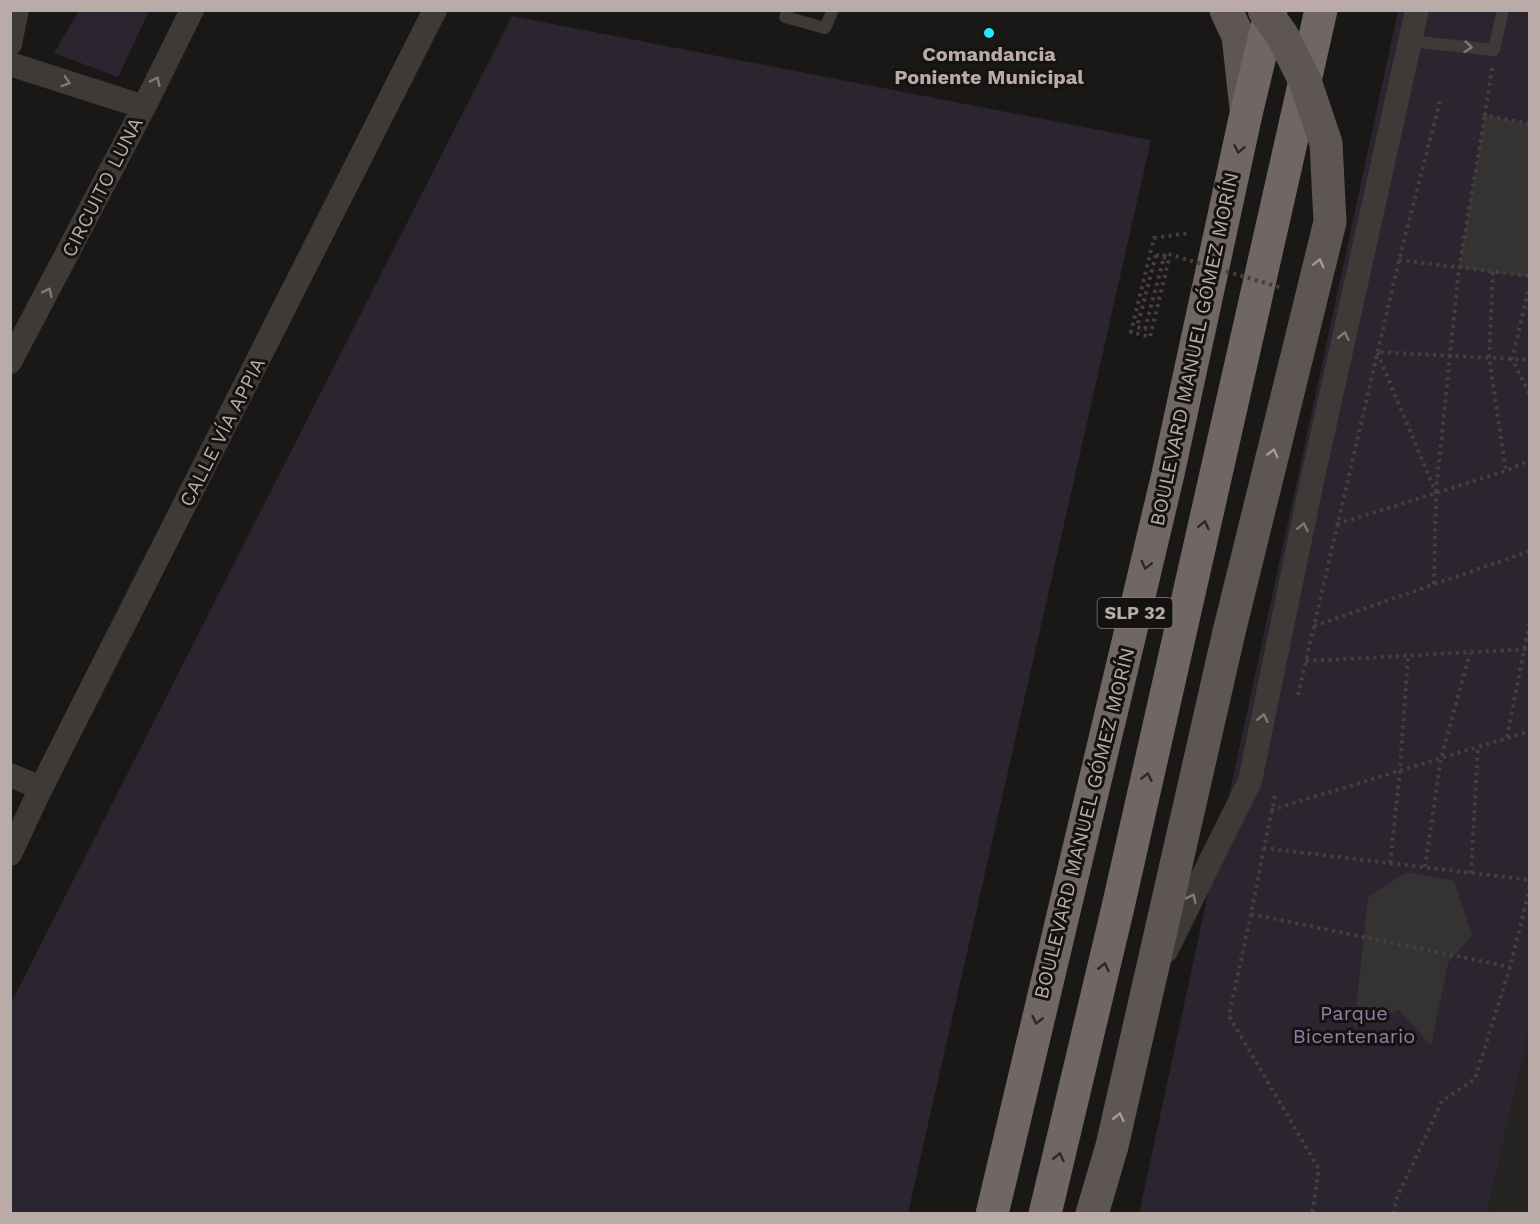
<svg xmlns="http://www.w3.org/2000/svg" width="1540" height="1224" viewBox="0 0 1540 1224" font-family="'Work Sans',sans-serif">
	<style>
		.built { fill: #262423 }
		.green { fill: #2a252e }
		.building { fill: #353332 }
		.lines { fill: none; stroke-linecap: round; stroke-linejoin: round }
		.path { stroke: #453f3e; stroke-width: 4; stroke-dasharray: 3 4.5; stroke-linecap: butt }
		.lane { stroke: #3e3a38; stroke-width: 12 }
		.street { stroke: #3e3a38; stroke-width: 24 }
		.primary { stroke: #5d5653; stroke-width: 33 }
		.highway { stroke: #706663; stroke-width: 33 }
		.path-bridge { stroke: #453f3e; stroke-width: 4; stroke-dasharray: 3 4.5; stroke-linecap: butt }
		.primary-bridge { stroke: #5d5653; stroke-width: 33 }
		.oneway { stroke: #827876 }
		.oneway2 { stroke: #2b2826 }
		.oneway3 { stroke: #a79a97 }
		.poi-dot { fill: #2ce5fc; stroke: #141312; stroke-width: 2 }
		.labels { text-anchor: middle; stroke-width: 6; stroke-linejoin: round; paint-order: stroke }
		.shield { fill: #141312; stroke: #887d7b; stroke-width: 1.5 }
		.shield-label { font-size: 18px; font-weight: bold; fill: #baaba8 }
		.poi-label { font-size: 20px; font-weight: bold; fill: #baaba8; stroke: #141312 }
		.street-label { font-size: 20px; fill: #baaba8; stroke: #141312 }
		.park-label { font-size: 20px; fill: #927ea6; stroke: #141312 }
	</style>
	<rect width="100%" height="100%" fill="#191817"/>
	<path class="built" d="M1529,1022V1213H1487Z"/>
	<g class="green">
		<path d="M79,11H149L118,77L54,53Z"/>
		<path d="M1398,11H1529L1530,1022L1487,1213L1139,1214Z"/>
		<path d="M512,16L1151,140L908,1213H11V1003Z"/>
	</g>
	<g class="building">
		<path d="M1485,115L1530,124V277L1459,268Z"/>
		<path d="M1407,872L1454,881L1472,935L1448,963L1431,1046L1399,1010L1354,1027L1368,897Z"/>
	</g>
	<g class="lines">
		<g class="path">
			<path d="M1492,68L1485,115L1530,124"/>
			<path d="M1156,255L1169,259L1150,337L1131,332L1154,238L1189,233"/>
			<path d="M1399,260L1530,276"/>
			<path d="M1493,272L1489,358L1506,471"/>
			<path d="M1530,284L1512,359L1530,395"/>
			<path d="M1436,492L1459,268L1485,115"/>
			<path d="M1337,524L1506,471L1530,460"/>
			<path d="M1434,584L1436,493L1377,352L1530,360"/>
			<path d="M1314,626L1530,551"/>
			<path d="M1306,661L1530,649"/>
			<path d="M1298,695L1399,260L1440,101"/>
			<path d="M1507,737L1530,620"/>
			<path d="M1275,796L1264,848L1530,880"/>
			<path d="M1271,810L1530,731"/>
			<path d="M1264,848L1251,914L1510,967"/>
			<path d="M1390,863L1400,770L1408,656"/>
			<path d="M1425,867L1441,758L1470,653"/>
			<path d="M1471,873L1478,746"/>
			<path d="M1251,914L1229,1016L1319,1169L1312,1214"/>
			<path d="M1394,1214L1396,1200L1442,1101L1475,1079L1510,967L1530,887"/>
		</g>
		<g class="lane">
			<path d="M788,10L785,17L825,28L833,10"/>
			<path d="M1410,41L1494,50L1503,10"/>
		</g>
		<g class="street">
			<path d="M10,44L17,10"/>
			<path d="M10,64L144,107"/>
			<path d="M10,362L144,107L192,10"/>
			<path d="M10,775L41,788"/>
			<path d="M10,854L41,788L435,10"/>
			<path d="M1166,951L1250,781L1312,481L1417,10"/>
		</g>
		<g class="primary">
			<path d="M1226,10L1238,36L1246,108"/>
			<path d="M1092,1214L1112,1146L1229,632"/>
		</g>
		<g class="highway">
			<path d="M992,1214L1168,474L1246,114L1271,10"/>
			<path d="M1045,1214L1118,907L1321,10"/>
		</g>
		<path class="path-bridge" d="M1156,255L1137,327L1145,329L1165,253L1282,288"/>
		<path class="primary-bridge" d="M1229,632L1330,222L1326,143L1305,81L1282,35L1264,10"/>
	</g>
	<defs><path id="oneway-chevron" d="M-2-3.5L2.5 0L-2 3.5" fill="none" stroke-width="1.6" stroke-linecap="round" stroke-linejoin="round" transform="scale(1.5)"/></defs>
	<g class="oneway">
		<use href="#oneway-chevron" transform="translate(1468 47) rotate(6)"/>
		<use href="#oneway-chevron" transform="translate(156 81) rotate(-64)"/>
		<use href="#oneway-chevron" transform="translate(66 82) rotate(18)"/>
		<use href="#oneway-chevron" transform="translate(48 292) rotate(-63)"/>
		<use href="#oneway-chevron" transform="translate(1344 336) rotate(-77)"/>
		<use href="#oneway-chevron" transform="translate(1303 527) rotate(-78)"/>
		<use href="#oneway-chevron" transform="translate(1263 718) rotate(-78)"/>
		<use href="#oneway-chevron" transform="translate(1192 898) rotate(-64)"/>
	</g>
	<g class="oneway2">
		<use href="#oneway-chevron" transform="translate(1239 149) rotate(102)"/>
		<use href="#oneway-chevron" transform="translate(1204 525) rotate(-77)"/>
		<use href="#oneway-chevron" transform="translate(1146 565) rotate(104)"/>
		<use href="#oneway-chevron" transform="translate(1147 777) rotate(-77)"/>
		<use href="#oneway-chevron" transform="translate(1104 967) rotate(-77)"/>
		<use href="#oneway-chevron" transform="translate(1037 1020) rotate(103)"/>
		<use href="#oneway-chevron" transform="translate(1059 1157) rotate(-77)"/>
	</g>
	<g class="oneway3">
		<use href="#oneway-chevron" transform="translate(1319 263) rotate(-76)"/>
		<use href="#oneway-chevron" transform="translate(1273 453) rotate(-76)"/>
		<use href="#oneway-chevron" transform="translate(1119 1117) rotate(-77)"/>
	</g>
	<circle class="poi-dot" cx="989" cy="33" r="6"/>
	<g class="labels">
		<rect class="shield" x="1097.5" y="598" width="75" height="30" rx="4.5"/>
		<g class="shield-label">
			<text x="1135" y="619">SLP 32</text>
		</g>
		<g class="poi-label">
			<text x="989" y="61">Comandancia<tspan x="989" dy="23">Poniente Municipal</tspan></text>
		</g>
		<g class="street-label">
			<text transform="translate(102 187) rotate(-63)" y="7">CIRCUITO LUNA</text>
			<text transform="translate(1194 349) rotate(-78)" y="7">BOULEVARD MANUEL GÓMEZ MORÍN</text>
			<text transform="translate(222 432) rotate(-63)" y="7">CALLE VÍA APPIA</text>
			<text transform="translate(1084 823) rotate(-76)" y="7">BOULEVARD MANUEL GÓMEZ MORÍN</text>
		</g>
		<g class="park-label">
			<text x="1354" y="1020">Parque<tspan x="1354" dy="23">Bicentenario</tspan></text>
		</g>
	</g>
	<rect width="1540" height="1224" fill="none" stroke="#baaba8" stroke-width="24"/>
</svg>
